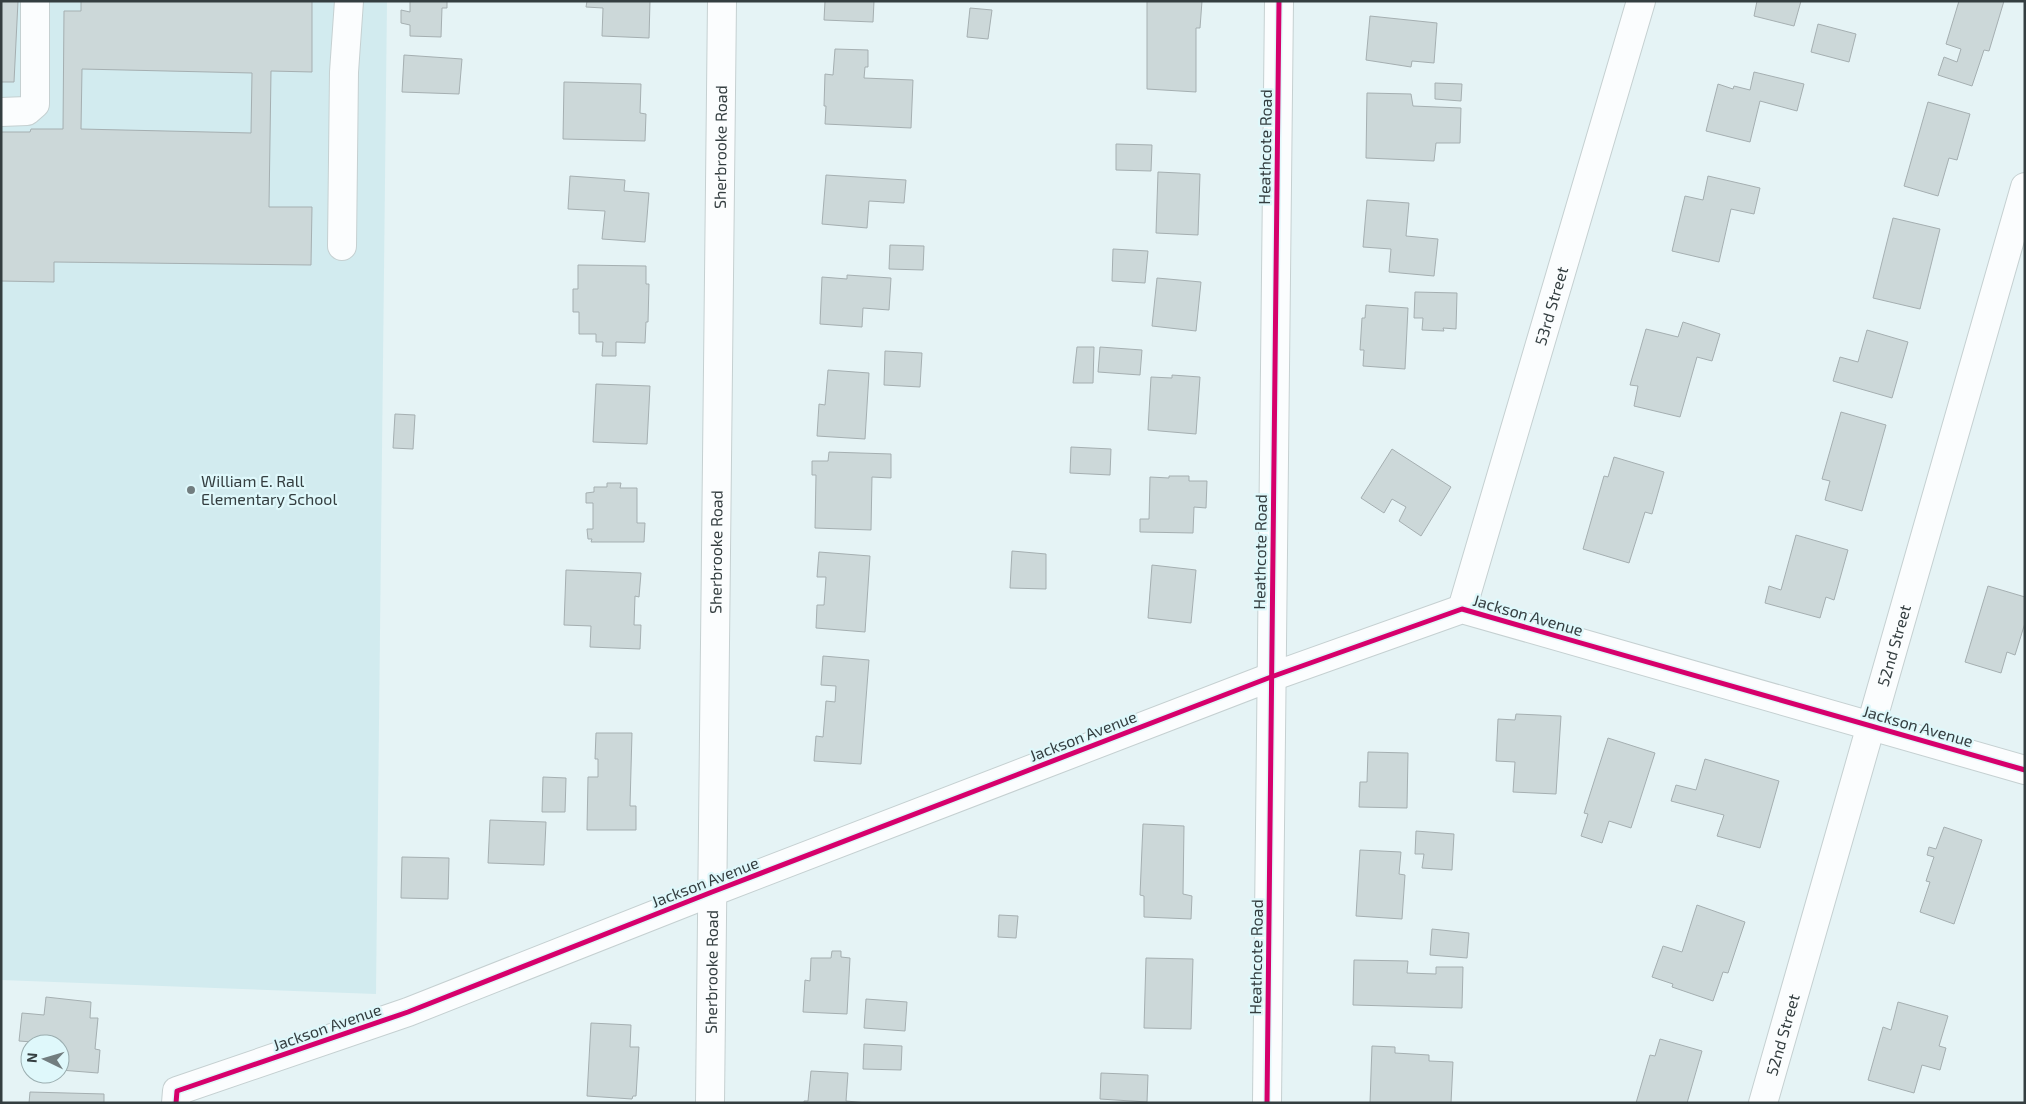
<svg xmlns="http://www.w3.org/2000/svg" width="2026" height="1104" viewBox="0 0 2026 1104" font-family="'Exo 2',sans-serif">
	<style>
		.built { fill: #d2ebef }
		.building { fill: #ccd8d9; stroke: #a5afb1; fill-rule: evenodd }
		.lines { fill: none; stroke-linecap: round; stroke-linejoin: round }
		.minor-casing { stroke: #c5d0d1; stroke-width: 30 }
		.minor { stroke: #fbfdfe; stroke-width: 28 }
		.cycleway-casing { stroke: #dff8fb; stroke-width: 8 }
		.cycleway { stroke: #d6006c; stroke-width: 5 }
		.poi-dot { fill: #727d7f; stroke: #dff8fb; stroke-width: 2 }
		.labels { text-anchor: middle; stroke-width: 4.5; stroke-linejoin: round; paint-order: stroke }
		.street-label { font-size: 16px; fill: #343e40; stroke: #dff8fb }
		.poi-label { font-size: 16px; fill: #343e40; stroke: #dff8fb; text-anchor: start }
	</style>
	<rect width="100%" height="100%" fill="#e5f3f5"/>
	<path class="built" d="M1,1H387L376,994L1,980Z"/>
	<g class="building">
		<path d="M1,1H18L14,82H1Z"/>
		<path d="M81,1H312V72L271,71L269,207H312L311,265L54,262V282L1,281V132H30L31,129H63L64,11H81ZM82,69L252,73L251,133L81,129Z"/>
		<path d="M410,1H447V8H442L441,37L410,36V25L401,23V10L410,12Z"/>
		<path d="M587,1H650L649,38L602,36L603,8L586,7Z"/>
		<path d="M825,1H874L873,22L824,20Z"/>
		<path d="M1147,1H1202L1200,28H1196V92L1147,89Z"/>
		<path d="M1757,1H1801L1794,26L1754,16Z"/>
		<path d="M1959,1H2004L1989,51L1984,50L1972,86L1938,75L1944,57L1957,62L1961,49L1946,44Z"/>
		<path d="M970,8L992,10L988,39L967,37Z"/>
		<path d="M1370,16L1437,23L1434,63L1412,61L1411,67L1366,60Z"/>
		<path d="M1818,24L1856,34L1849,62L1811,52Z"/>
		<path d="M835,49L868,50V67H865L864,78L913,80L911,128L825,124L826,106H824L825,74L833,75Z"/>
		<path d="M404,55L462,59L459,94L402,92Z"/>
		<path d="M1754,72L1804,84L1797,111L1760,101L1750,142L1706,131L1718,84L1733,89L1734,86L1750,90Z"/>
		<path d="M564,82L641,84L640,113L646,114L645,141L563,139Z"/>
		<path d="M1435,83L1462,84L1461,101L1435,99Z"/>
		<path d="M1367,93L1411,94L1413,106L1461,108L1460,143H1436L1434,161L1366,158Z"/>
		<path d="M1928,102L1970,114L1957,160L1949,158L1938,196L1904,186Z"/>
		<path d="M1116,144L1152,145L1151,171L1116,170Z"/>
		<path d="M1158,172L1200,174L1198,235L1156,233Z"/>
		<path d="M826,175L906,180L904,203L869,201L867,228L822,224Z"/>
		<path d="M570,176L625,180L624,191L649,193L645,242L602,239L605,211L568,209Z"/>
		<path d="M1708,176L1760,188L1754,214L1731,209L1719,262L1672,251L1685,196L1703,200Z"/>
		<path d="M1367,200L1409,203L1406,236L1438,239L1434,276L1389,272L1391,249L1363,247Z"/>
		<path d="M1893,218L1940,229L1920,309L1873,298Z"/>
		<path d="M890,245L924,246L923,270L889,269Z"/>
		<path d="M1113,249L1148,251L1145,283L1112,281Z"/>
		<path d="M578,265L646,266V284H649L648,322H646L645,343L616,342V356H602L603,342H596V334H579V312H573V289H578Z"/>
		<path d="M847,275L891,278L889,310L863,308L862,327L820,324L822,277L847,279Z"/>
		<path d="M1157,278L1201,282L1196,331L1152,326Z"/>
		<path d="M1415,292L1457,293L1456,329L1443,328L1444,331L1422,330L1423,318H1414Z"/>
		<path d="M1366,305L1408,308L1405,369L1363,366L1364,350H1360L1362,318H1365Z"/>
		<path d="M1683,322L1720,334L1712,361L1697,357L1680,417L1634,406L1638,386L1630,385L1646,329L1678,337Z"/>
		<path d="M1867,330L1908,342L1892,398L1833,381L1840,357L1858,362Z"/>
		<path d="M1077,347H1094L1093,383H1073Z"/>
		<path d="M1100,347L1142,350L1140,375L1098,372Z"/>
		<path d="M885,351L922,353L920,387L884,385Z"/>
		<path d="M828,370L869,373L865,439L817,436L819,404L825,405Z"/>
		<path d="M1172,375L1200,377L1196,434L1148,430L1151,377L1172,378Z"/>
		<path d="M596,384L650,386L647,444L593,442Z"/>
		<path d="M1841,412L1886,425L1862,511L1825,500L1830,481L1822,479Z"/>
		<path d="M395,414L415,415L413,449L393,448Z"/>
		<path d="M1071,447L1111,449L1110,475L1070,473Z"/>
		<path d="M1392,449L1451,487L1421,536L1399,521L1406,507L1392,499L1384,513L1361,498Z"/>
		<path d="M829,452L891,454V478L872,477L871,530L815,528L816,475H812V461H828Z"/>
		<path d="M1614,457L1664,472L1652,514L1645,512L1629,563L1583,549L1604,476L1608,477Z"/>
		<path d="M1169,476H1189V481H1207L1206,508L1194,507L1193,533L1140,532V519H1149L1150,477L1169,478Z"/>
		<path d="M607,483H621L620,488H637V523H645L644,542H591L592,539H588L587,529H593V503H586V493L594,492V487H607Z"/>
		<path d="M1796,535L1848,550L1834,600L1826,597L1820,618L1765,603L1769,586L1781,590Z"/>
		<path d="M1012,551L1046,554V589L1010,588Z"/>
		<path d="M819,552L870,556L865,632L816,628L817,605H824L826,577H817Z"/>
		<path d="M1152,565L1196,570L1191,623L1148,618Z"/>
		<path d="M566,570L641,573L639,597L635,596L634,625H641L640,649L590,647L591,626L564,625Z"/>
		<path d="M1988,586L2025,597V623L2015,655L2007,652L2001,673L1965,662Z"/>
		<path d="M823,656L869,660L861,764L814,761L816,736L823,737L826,701L835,702L836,686L821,685Z"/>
		<path d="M1516,714L1561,716L1556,794L1513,792L1515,762L1496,761L1498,719L1515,720Z"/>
		<path d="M596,733H632L630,806H636V830H587L588,777H598V759H595Z"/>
		<path d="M1608,738L1655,753L1631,828L1609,821L1602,843L1581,836L1588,814L1584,813Z"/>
		<path d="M1368,752L1408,753L1407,808L1359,807L1360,782H1367Z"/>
		<path d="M1705,759L1779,781L1760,848L1717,836L1724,815L1671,801L1676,785L1696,790Z"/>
		<path d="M543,777L566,778L565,812H542Z"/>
		<path d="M490,820L546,822L544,865L488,863Z"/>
		<path d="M1143,824L1184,826L1183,894L1192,896L1191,919L1144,917V896L1140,895Z"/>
		<path d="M1944,827L1982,840L1954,924L1920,912L1930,882L1926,881L1934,857L1927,855L1929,847L1936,849Z"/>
		<path d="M1416,831L1454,834L1452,870L1422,868L1424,854H1415Z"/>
		<path d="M1360,850L1401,852L1399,874L1405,875L1402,919L1356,916Z"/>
		<path d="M402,857L449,858L448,899L401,898Z"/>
		<path d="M1697,905L1745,922L1728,973L1723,972L1713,1001L1672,987L1673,984L1652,977L1663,946L1682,952Z"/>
		<path d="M999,915L1018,916L1016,938L998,937Z"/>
		<path d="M1432,929L1469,933L1467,958L1430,955Z"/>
		<path d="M832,951H841V957L850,958L847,1014L803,1012L805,980L810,981L811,958H831Z"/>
		<path d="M1146,958L1193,959L1191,1029L1144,1028Z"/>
		<path d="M1354,960L1408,961L1407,973L1436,974V967H1463L1462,1008L1353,1005Z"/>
		<path d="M46,997L91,1002L90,1018H98L95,1049L100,1050L98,1073L60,1070V1044L19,1041L22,1013L44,1015Z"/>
		<path d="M866,999L907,1002L905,1031L864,1028Z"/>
		<path d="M1898,1002L1948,1016L1939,1046L1946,1048L1940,1070L1922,1065L1914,1093L1868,1080L1883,1027L1891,1030Z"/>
		<path d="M591,1023L631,1025L630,1047H639L636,1096H633L632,1099L587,1096Z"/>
		<path d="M1660,1039L1702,1051L1687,1103H1636L1650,1055L1655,1056Z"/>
		<path d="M864,1044L902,1046L901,1070L863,1069Z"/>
		<path d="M1372,1046L1395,1047V1053L1429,1055V1061L1453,1062L1451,1103H1370Z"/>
		<path d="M811,1071L848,1073L846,1101L867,1103H804V1101H808Z"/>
		<path d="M1101,1073L1148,1075L1147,1102L1100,1099Z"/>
		<path d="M30,1092L104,1094V1103H29Z"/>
	</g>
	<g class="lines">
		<defs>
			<g id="minor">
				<path d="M1,112L27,111L35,104V1"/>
				<path d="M342,246L344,72L349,1"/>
				<path id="s1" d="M1462,609L1641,1"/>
				<path d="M176,1103L177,1091L408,1012L712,892L1271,677L1462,609L2025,770"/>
				<path id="s2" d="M710,1103L722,1"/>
				<path d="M1267,1103L1279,1"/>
				<path id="s3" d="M1763,1103L2025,187"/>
			</g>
		</defs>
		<use href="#minor" class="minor-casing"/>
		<use href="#minor" class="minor"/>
		<defs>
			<g id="cycleway">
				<path d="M176,1103L177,1091L408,1012L712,892L1271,677L1462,609L2025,770"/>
				<path d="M1267,1103L1279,1"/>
			</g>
		</defs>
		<use href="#cycleway" class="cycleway-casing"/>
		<use href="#cycleway" class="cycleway"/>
	</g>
	<circle class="poi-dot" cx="191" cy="490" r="5"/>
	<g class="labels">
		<g class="street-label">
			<text dy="6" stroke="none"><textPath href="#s2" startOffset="956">Sherbrooke Road</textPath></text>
			<text transform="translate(1265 147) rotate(-89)" y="6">Heathcote Road</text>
			<text dy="6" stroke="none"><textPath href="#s1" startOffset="316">53rd Street</textPath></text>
			<text dy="6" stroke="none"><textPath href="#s2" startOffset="551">Sherbrooke Road</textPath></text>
			<text transform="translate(1260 552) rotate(-89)" y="6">Heathcote Road</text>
			<text transform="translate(1528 615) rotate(16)" y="6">Jackson Avenue</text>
			<text dy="6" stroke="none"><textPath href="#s3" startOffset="476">52nd Street</textPath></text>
			<text transform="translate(1918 726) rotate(16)" y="6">Jackson Avenue</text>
			<text transform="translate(1083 736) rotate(-21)" y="6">Jackson Avenue</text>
			<text transform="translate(705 882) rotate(-21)" y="6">Jackson Avenue</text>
			<text transform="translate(1256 957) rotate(-89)" y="6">Heathcote Road</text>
			<text dy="6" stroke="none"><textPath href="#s2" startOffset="131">Sherbrooke Road</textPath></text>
			<text transform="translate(327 1027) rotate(-19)" y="6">Jackson Avenue</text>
			<text dy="6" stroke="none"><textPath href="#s3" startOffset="71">52nd Street</textPath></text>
		</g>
		<g class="poi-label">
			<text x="201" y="487">William E. Rall<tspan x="201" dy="18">Elementary School</tspan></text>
		</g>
	</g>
	<rect width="2026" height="1104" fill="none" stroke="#343e40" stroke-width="5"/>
	<g transform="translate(45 1059) rotate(275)"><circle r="24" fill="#dff8fb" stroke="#9baeb0"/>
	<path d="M0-4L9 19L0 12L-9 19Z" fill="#727d7f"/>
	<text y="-8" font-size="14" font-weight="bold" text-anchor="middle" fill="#343e40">N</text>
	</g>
</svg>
